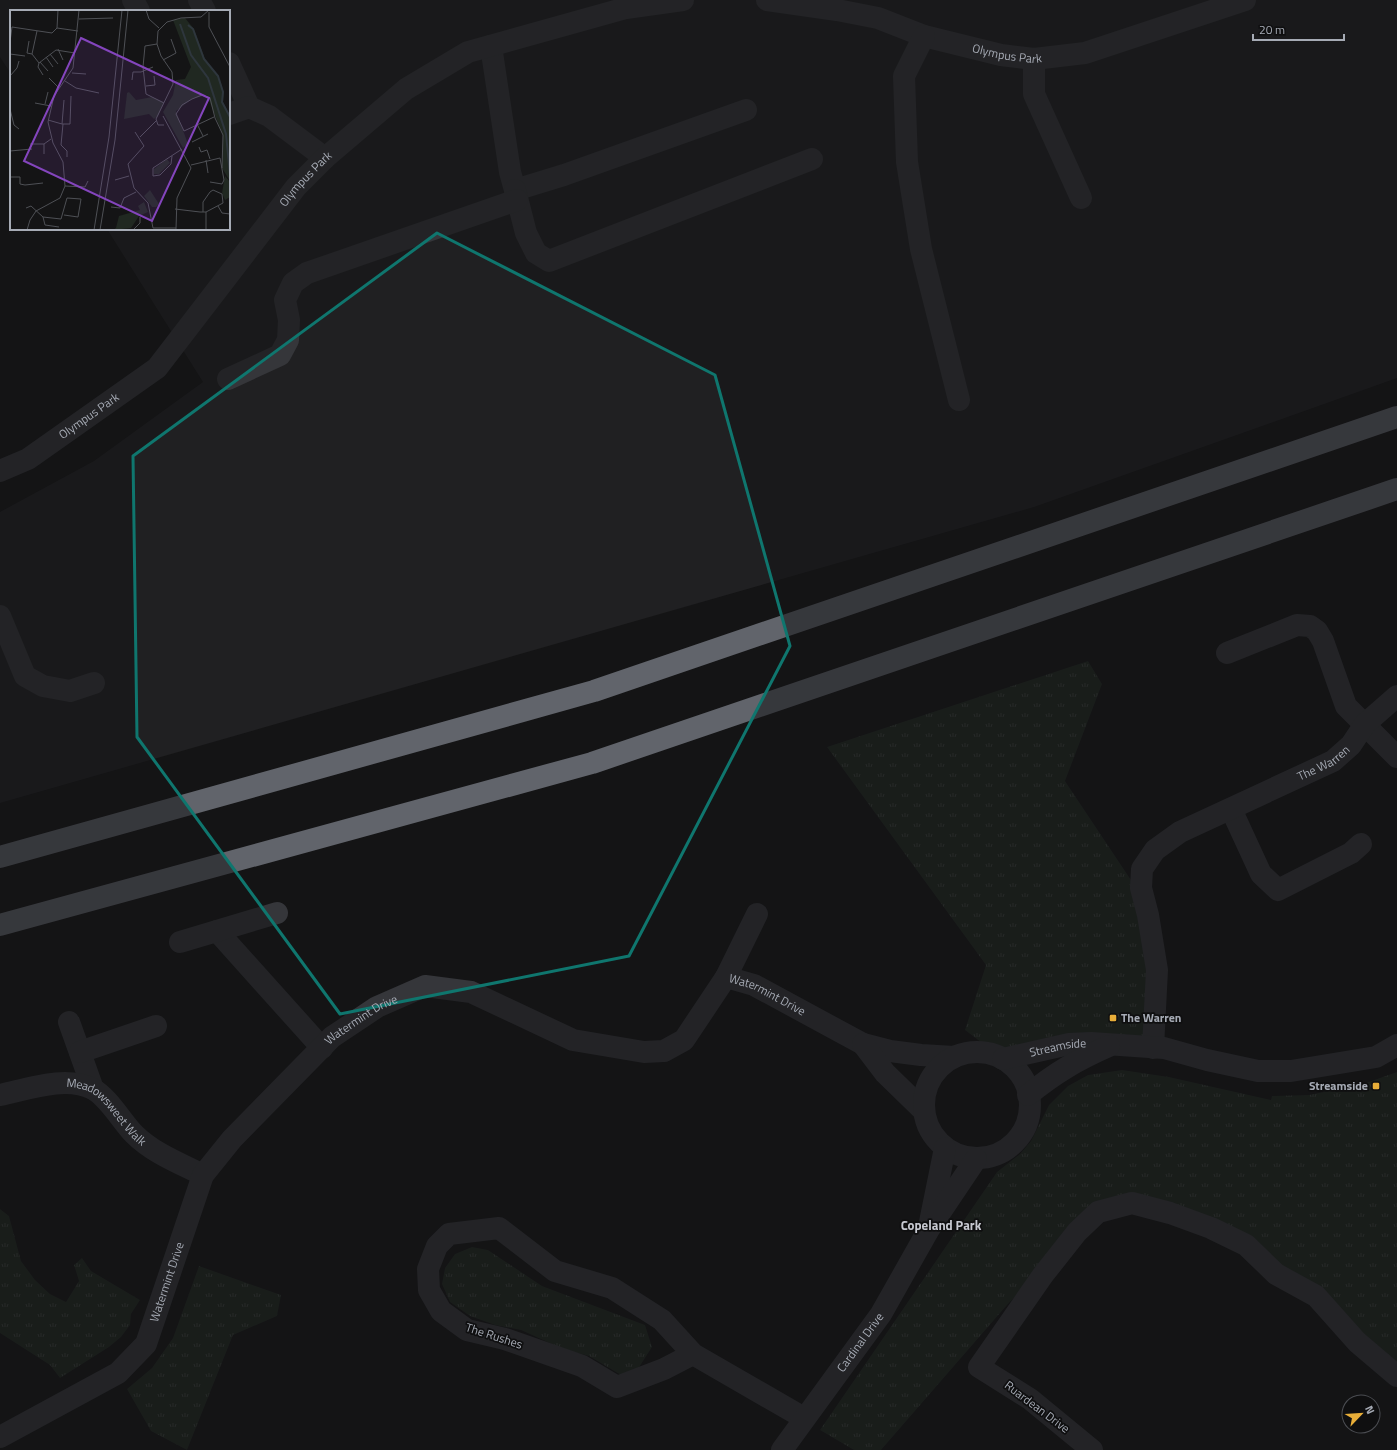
<svg xmlns="http://www.w3.org/2000/svg" width="1397" height="1450" viewBox="0 0 1397 1450" font-family="'Titillium Web',sans-serif">
	<style>
		.built { fill: #202022 }
		.grass { fill: url(#grass-tufts) }
		.lines { fill: none; stroke-linecap: round; stroke-linejoin: round }
		.minor { stroke: #35363a; stroke-width: 22 }
		.highway { stroke: #61646b; stroke-width: 22 }
		.marked { fill: none; stroke: #0f766e; stroke-width: 3; stroke-linejoin: round }
		.poi-dot { fill: #e8ae39; stroke: #0f0f10; stroke-width: 1.5 }
		.labels { text-anchor: middle; stroke-width: 3.5; stroke-linejoin: round; paint-order: stroke }
		.street-label { font-size: 12px; fill: #a6abb5; stroke: #0f0f10 }
		.poi-label { font-size: 12px; font-weight: bold; fill: #a6abb5; stroke: #0f0f10; text-anchor: start }
		.neighbourhood-label { font-size: 13px; font-weight: bold; fill: #c7c9d1; stroke: #0f0f10 }
		.inset-river { fill: none; stroke: #2e363d; stroke-width: 2 }
		.inset-road { fill: none; stroke: #4e5055; stroke-width: 1 }
		.view { fill: #8445bd; fill-opacity: 0.15; stroke: #8445bd; stroke-width: 2 }
		.inset-edge { fill: none; stroke: #a6abb5; stroke-width: 2 }
	</style>
	<defs>
		<pattern id="grass-tufts" width="24" height="20" patternUnits="userSpaceOnUse"><rect width="24" height="20" fill="#202821"/><path d="M3 7l-1-3M5 7V3M7 7l1-3M15 17l-1-3M17 17v-4M19 17l1-3" fill="none" stroke="#3d443f"/></pattern>
	</defs>
	<rect width="100%" height="100%" fill="#141415"/>
	<path class="built" d="M0,0H1397V378L1034,507L0,803V512L94,461L203,382L107,229H229V11H11V74L0,57Z"/>
	<g class="grass">
		<path d="M1088,661L1102,684L1065,781L1155,916L1164,1047L1003,1059L965,1030L986,965L827,747Z"/>
		<path d="M1122,1070L1169,1077L1271,1100L1272,1096L1309,1095L1363,1084L1397,1072V1376L1316,1296L1171,1213L1098,1212L1007,1305L881,1450H854L820,1430L997,1172L1020,1154L1031,1141L1049,1105L1068,1086L1088,1075Z"/>
		<path d="M0,1209L9,1216L21,1261L35,1280L50,1294L66,1302L79,1281L74,1265L82,1258L91,1271L140,1300L131,1314L130,1325L121,1337L109,1347L60,1378L50,1365L0,1333Z"/>
		<path d="M472,1247L488,1250L542,1286L645,1325L652,1347L636,1372L621,1375L589,1356L563,1349L521,1330L495,1325L470,1316L450,1302L442,1284L445,1268L455,1254Z"/>
		<path d="M199,1266L281,1295L277,1316L233,1335L187,1450L151,1431L127,1389L152,1368L173,1338Z"/>
	</g>
	<g class="lines">
		<g class="minor">
			<path d="M133,0L139,11"/>
			<path d="M199,0L205,11"/>
			<path id="s1" d="M767,0L837,10L878,18L924,36L1001,55L1034,59L1085,53L1245,0"/>
			<path d="M924,36L904,76L907,162L921,249L959,400"/>
			<path d="M491,46L510,172L515,190L564,175L746,110"/>
			<path d="M1034,59V94L1081,198"/>
			<path d="M229,63L249,107"/>
			<path d="M229,114L249,107L269,116L325,158"/>
			<path d="M515,190L526,233L536,253L549,261L812,159"/>
			<path d="M228,379L280,355L288,340L289,320L285,300L293,283L307,273L517,200"/>
			<path id="s2" d="M0,471L28,459L157,368L296,187L325,158L406,89L468,52L626,8L683,0"/>
			<path d="M0,616L25,676L43,686L70,691L94,683"/>
			<path d="M1227,653L1297,625L1310,626L1317,631L1323,641L1346,706L1397,757"/>
			<path d="M1231,809L1261,874L1278,890L1351,853L1361,844"/>
			<path d="M217,931L322,1048"/>
			<path d="M180,942L277,913"/>
			<path id="s3" d="M726,977L754,985L863,1044L890,1051L921,1055L954,1057"/>
			<path d="M69,1022L93,1089"/>
			<path d="M863,1044L885,1073L923,1110"/>
			<path id="s4" d="M1153,1048L1157,970L1148,915L1141,888L1142,869L1155,850L1180,832L1333,761L1351,745L1365,724L1397,696"/>
			<circle cx="977" cy="1105" r="53"/>
			<path d="M80,1052L156,1026"/>
			<path id="s5" d="M1003,1059L1069,1044L1091,1043L1164,1048L1207,1060L1258,1071H1291L1376,1057L1397,1045"/>
			<path id="s6" d="M0,1095C28,1089 66,1075 93,1089C109,1098 122,1122 134,1134C153,1153 179,1163 203,1175"/>
			<path d="M1028,1095C1055,1073 1077,1060 1109,1046"/>
			<path d="M930,1222L945,1148"/>
			<path d="M693,1354L664,1369L617,1387L582,1366L505,1339L467,1330L441,1311L429,1290L428,1269L437,1246L449,1234L499,1228L555,1271L612,1288L662,1320L693,1354L804,1418"/>
			<path id="s7" d="M0,1437L118,1373L146,1344L203,1175L232,1139L332,1037L377,1007L425,986L471,992L573,1040L644,1052L664,1051L684,1040L726,977L757,914"/>
			<path id="s8" d="M782,1450L881,1314L929,1229L976,1159"/>
			<path d="M1092,1450L1030,1399L979,1367L1043,1275L1077,1232L1098,1212L1132,1203L1170,1213L1211,1228L1246,1245L1276,1274L1316,1296L1357,1342L1397,1376"/>
		</g>
		<g class="highway">
			<path d="M0,857L594,691L1397,417"/>
			<path d="M0,925L592,763L1397,489"/>
		</g>
	</g>
	<path d="M0 0H1397V1450H0ZM437,233L715,375L790,646L629,956L340,1014L137,737L133,456Z" fill="#141415" fill-opacity=".55" fill-rule="evenodd"/>
	<path class="marked" d="M437,233L715,375L790,646L629,956L340,1014L137,737L133,456Z"/>
	<g class="poi-dot">
		<rect x="1109" y="1014" width="8" height="8" rx="2"/>
		<rect x="1372" y="1082" width="8" height="8" rx="2"/>
	</g>
	<g class="labels">
		<g class="street-label">
			<text dy="4" stroke="none"><textPath href="#s1" startOffset="247">Olympus Park</textPath></text>
			<text dy="4" stroke="none"><textPath href="#s2" startOffset="429">Olympus Park</textPath></text>
			<text dy="4" stroke="none"><textPath href="#s2" startOffset="105">Olympus Park</textPath></text>
			<text dy="4" stroke="none"><textPath href="#s4" startOffset="394">The Warren</textPath></text>
			<text dy="4" stroke="none"><textPath href="#s3" startOffset="45">Watermint Drive</textPath></text>
			<text dy="4" stroke="none"><textPath href="#s7" startOffset="576">Watermint Drive</textPath></text>
			<text dy="4" stroke="none"><textPath href="#s5" startOffset="56">Streamside</textPath></text>
			<text dy="4" stroke="none"><textPath href="#s6" startOffset="119">Meadowsweet Walk</textPath></text>
			<text dy="4" stroke="none"><textPath href="#s7" startOffset="240">Watermint Drive</textPath></text>
			<text transform="translate(494 1336) rotate(18)" y="4">The Rushes</text>
			<text dy="4" stroke="none"><textPath href="#s8" startOffset="133">Cardinal Drive</textPath></text>
			<text transform="translate(1037 1407) rotate(37)" y="4">Ruardean Drive</text>
		</g>
		<g class="poi-label">
			<text x="1121" y="1022">The Warren</text>
			<text x="1368" y="1090" text-anchor="end">Streamside</text>
		</g>
		<g class="neighbourhood-label">
			<text x="941" y="1230">Copeland Park</text>
		</g>
	</g>
	<g transform="translate(10 10)">
		<rect width="220" height="220" fill="#141415"/>
		<path d="M175,8L184,19L195,49L208,66L214,82L213,92L220,106V171L212,158L213,125L197,85L182,89L166,101L178,134L173,138L153,102L163,85L166,70L175,69L181,57L163,10ZM119,82L126,90L142,87L154,92L148,106L144,109L139,104L114,109L117,83ZM157,149L160,153L149,164H144V159ZM215,166L220,172V187L215,190L212,183ZM140,180L149,194L146,197H142L134,186ZM134,192L138,202L129,206L121,218L103,220L106,218L109,206L130,200L128,196Z" fill="#202821"/>
		<path class="inset-river" d="M170,14L181,45L198,68L216,124L220,165M178,15L183,19L194,49L208,66L213,82L212,92L220,107"/>
		<path class="inset-road" d="M48,0L47,18L68,21M136,0L139,9L149,18M199,2V17L220,57M69,9L103,8M19,31L17,43L22,44L27,21M0,32L2,17L42,23L47,18M147,34L135,36L133,57L136,84L154,93M48,39L53,50M0,44L15,46M22,44L29,53L46,40L65,43M40,44L48,54M36,47L43,57M153,50L166,43L161,29M30,52L38,61M29,53L28,57L33,65M62,63L76,64M0,66L7,58L9,51M39,68L49,78M122,70L123,62H131L143,57M55,71L66,78L89,83M136,76L145,75L144,66M25,93L41,96M35,94L38,82M0,99L4,115L9,119M153,106L181,158L167,188L166,219M204,107L174,121L166,104L172,95L182,89L192,85L200,88L205,108L213,125L212,158M38,110L52,114L54,90M52,114H60L61,86M53,114L51,135L57,141V147M187,114L193,126M154,115H148L146,109L163,74L162,62L151,46L147,34L148,21L157,12L171,8L191,7L199,0M125,122L134,136L118,154L124,178L138,193L143,218H166M130,127L146,111M182,132L198,124M20,134H34M189,137L191,142L197,140L200,149M0,141L22,139M34,144V134L41,129M162,146L161,154L150,165L143,166V158L172,139M196,150L198,163M181,155L210,148M0,167H10V174L15,175L33,173M105,170L119,166M200,172L212,174L214,170L210,148M55,176L75,177L78,171M208,196L212,203L220,204M101,197L110,198L114,188L126,182M16,198L21,196L33,207L35,215L49,217M165,199L190,202H196L213,193L212,184L203,180L200,182L193,192V202M33,207L51,209L57,188L71,189L68,207L54,205M17,220L20,210L26,201L50,188L55,176L53,152L43,133L38,112L44,86L63,58L69,0M84,220L99,127L112,0M90,220L105,130L118,0M123,220L130,213V207M196,220V202"/>
		<path class="view" d="M71,28L199,88L142,211L14,151Z"/>
		<rect width="220" height="220" class="inset-edge"/>
	</g>
	<g transform="translate(1361 1414) rotate(65)"><circle r="19" fill="#0f0f10" stroke="#4b4d52"/>
	<path d="M0-3L7 15L0 10L-7 15Z" fill="#e8ae39"/>
	<text y="-6" font-size="11" font-weight="bold" text-anchor="middle" fill="#a6abb5">N</text>
	</g>
	<path d="M1253 34v6h91v-6" fill="none" stroke="#a6abb5" stroke-width="2"/>
	<text x="1259" y="34" font-size="12" fill="#a6abb5" stroke="#0f0f10" stroke-width="3" paint-order="stroke">20 m</text>
</svg>
